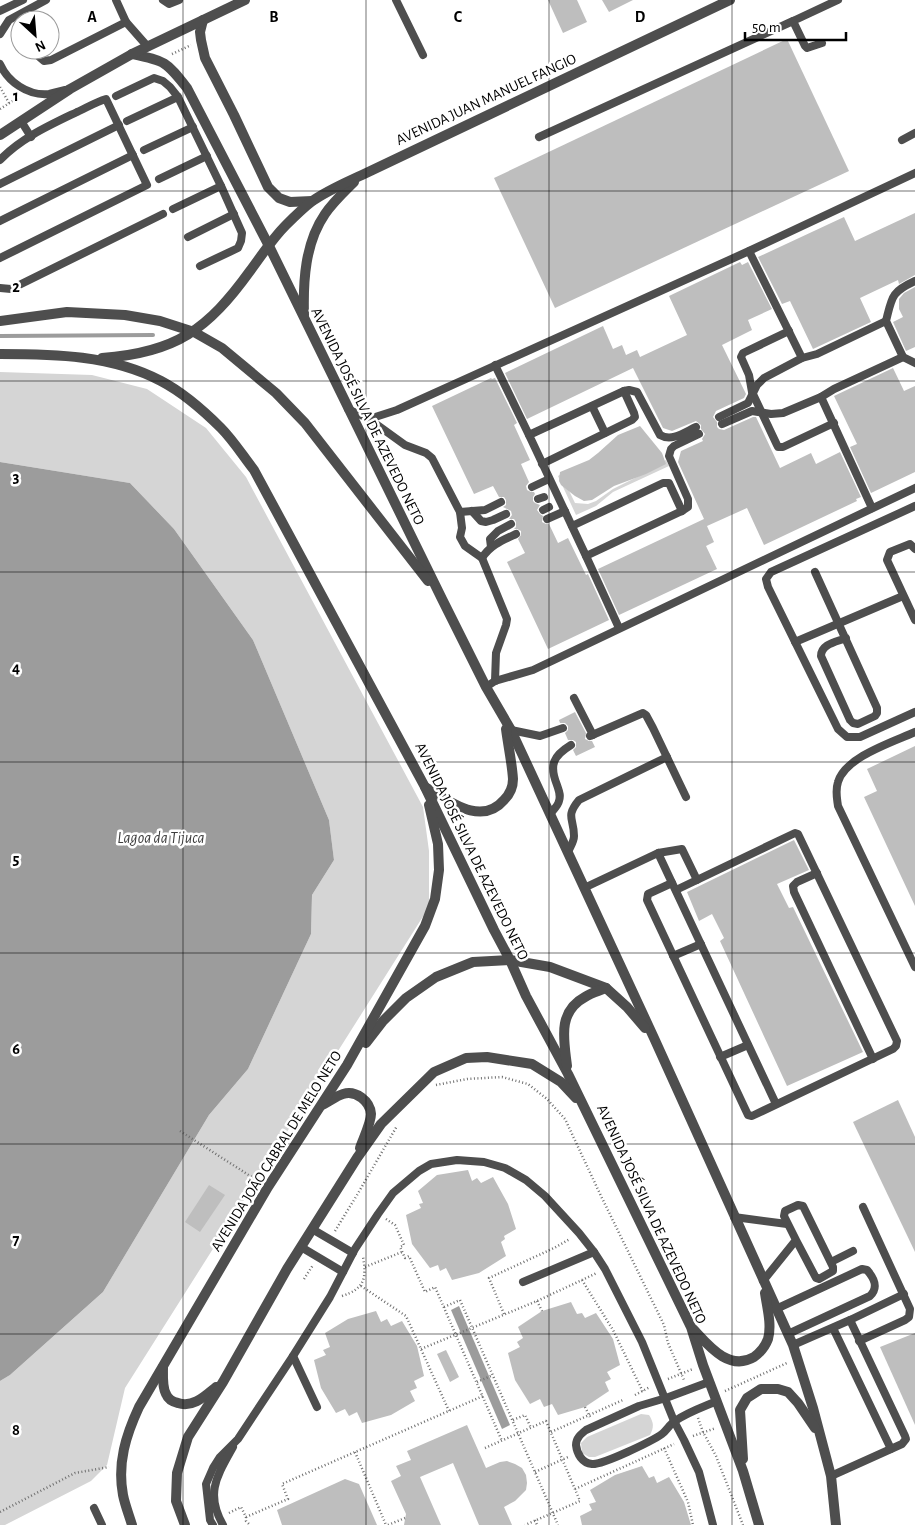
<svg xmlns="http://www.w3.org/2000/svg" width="915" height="1525" viewBox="0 0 915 1525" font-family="'Alegreya Sans',sans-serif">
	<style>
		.green { fill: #d5d5d5 }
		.water { fill: #9c9c9c }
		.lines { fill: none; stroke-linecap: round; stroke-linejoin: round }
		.stream { stroke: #9c9c9c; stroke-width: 4 }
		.building { fill: #bebebe }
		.path { stroke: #707070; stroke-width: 2.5; stroke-dasharray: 1 2.5; stroke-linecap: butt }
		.service { stroke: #4e4e4e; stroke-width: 8 }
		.tertiary { stroke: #4e4e4e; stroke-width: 10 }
		.grid { fill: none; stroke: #000; stroke-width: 1; stroke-opacity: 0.55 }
		.labels { text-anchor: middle; stroke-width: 5; stroke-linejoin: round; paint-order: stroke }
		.street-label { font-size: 15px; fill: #000; stroke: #fff }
		.water-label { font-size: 16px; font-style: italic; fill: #3d3d3d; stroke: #fff }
		.grid-label { font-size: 16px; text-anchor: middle; font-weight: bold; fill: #000; stroke: #fff; stroke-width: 5; stroke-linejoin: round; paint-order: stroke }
	</style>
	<rect width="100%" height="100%" fill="#fff"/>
	<g class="green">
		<path d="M0,372L92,375L147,389L206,428L246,477L423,807L429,851V907L125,1388L107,1465L91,1481L5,1525H0V1381L10,1375L103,1292L209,1115L248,1069L311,934L312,895L334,860L329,820L253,640L174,529L130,483L0,462Z"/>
		<path d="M666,460L669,466L613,492L596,506L576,515L558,476L561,474L575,503L588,504L596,501L613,489L661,465L660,463Z"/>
		<path d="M641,1414L649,1415C654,1423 654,1427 650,1435L595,1457H589L582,1453L581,1443L587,1437Z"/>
	</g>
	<g class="water">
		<path d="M0,462L130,483L174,529L253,640L329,820L334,860L312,895L311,934L248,1069L209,1115L103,1292L10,1375L0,1381Z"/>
		<path d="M459,1306L510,1425L502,1429L451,1310Z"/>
	</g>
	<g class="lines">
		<path class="stream" d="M0,336L153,335"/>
	</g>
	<g class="building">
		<path d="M548,0H577L587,22L563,33Z"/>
		<path d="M602,0H633L609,12Z"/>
		<path d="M787,39L849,171L555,308L494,178Z"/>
		<path d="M915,213V275L899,284L898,280L860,298L871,322L813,349L790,301L782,304L758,257L844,217L855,241Z"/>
		<path d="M740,262L742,265L748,262L772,309L748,320L752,330L722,345L746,394L744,398L716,411L713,417L717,422V427L719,429L724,430L753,417H756L780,468L811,453L816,464L840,452L861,497L856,499L857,501L764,545L747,508L707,526L714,542L706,546L717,569L619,615L598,569L704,519L678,462L681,451L703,441L702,439L705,434L701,429V425L696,421L672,431L663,428L633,368L527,419L505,373L603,326L613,349L622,345L626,355L637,350L640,357L687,335L669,296Z"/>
		<path d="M915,287V347L906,351L893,322L903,317L899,309V299L904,293Z"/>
		<path d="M893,368L904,391L915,386V472L871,493L850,447L857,444L834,396Z"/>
		<path d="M491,378L492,379L495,378L517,423L514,425L530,460L521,464L529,482L526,486L527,490L531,492H534L535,494L533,497V501L535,503L540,505L537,510L540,514L543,516L542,522L546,524H549L558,543L568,538L586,575L588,574L609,620L548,649L507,562L525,553L518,539L521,535V531L517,529H514L516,527V522L514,519H509L512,515L511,511L503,507L506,505V500L504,497H499L493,486L474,494L432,406Z"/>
		<path d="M640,426L662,453L666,464L646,474L614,486L592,500L584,501L575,496L561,485L559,481L560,472L589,460L598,453L618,435Z"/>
		<path d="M575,712L586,733L585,739L589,741H592L595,747L576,756L573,750L576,747V742L573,740H568L565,733L568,730V726L565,723H560L559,720Z"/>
		<path d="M915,746V906L864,797L877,791L867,769Z"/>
		<path d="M794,840L809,870L777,884L789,908L793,907L863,1052L787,1086L720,941L724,938L712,914L699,921L687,892Z"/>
		<path d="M898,1100L915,1137V1252L853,1122Z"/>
		<path d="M468,1170L472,1181L477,1178L481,1183L493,1177L508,1204L516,1229L504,1236L505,1239L501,1242L506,1256L479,1273L452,1280L446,1268L440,1271L438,1265L430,1268L412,1244L406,1215L421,1208L419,1204L423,1203L418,1191L437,1175Z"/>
		<path d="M209,1185L225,1195L200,1232L185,1222Z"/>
		<path d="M571,1302L577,1314L582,1313L585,1318L596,1313L613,1339L620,1365L607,1372L611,1379L605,1382L609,1391L585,1407L558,1415L552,1404L544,1407L540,1399L530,1404L515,1380L508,1353L520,1347L517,1342L523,1338L518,1327L542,1311Z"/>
		<path d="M376,1311L381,1322L387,1319L391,1326L402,1321L417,1346L424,1376L414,1381L417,1388L410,1391L415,1401L391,1415L362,1423L357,1412L349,1416L345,1409L336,1413L321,1388L314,1360L326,1355L323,1350L330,1347L325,1333L348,1319Z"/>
		<path d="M915,1333V1425L880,1347Z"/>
		<path d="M446,1350L459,1377L450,1382L437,1354Z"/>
		<path d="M467,1425L486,1468L500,1462L507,1461L515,1464L522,1468L526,1475L527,1483L526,1490L515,1501L504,1507L512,1525H479L453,1463L420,1477L441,1525H404L406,1514L391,1481L401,1476L396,1466L411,1460L407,1451Z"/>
		<path d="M642,1466L649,1478L654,1476L657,1483L669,1477L684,1502L691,1525H582L580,1516L592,1510L589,1504L596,1502L590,1490L615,1475Z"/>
		<path d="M345,1479L359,1484L377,1525H282L277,1510Z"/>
	</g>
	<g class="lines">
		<g class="path">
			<path d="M172,54L191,45"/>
			<path d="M0,87L9,103"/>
			<path d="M0,109L19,97"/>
			<path d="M436,1085L467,1079L502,1077L528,1084L547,1099L565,1119L601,1196L664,1325L668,1343L684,1380"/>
			<path d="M180,1131L258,1181"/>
			<path d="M386,1219L395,1225L404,1245L400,1247L405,1258L409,1256L425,1292L435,1287L502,1441"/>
			<path d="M335,1231L357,1195L397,1126"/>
			<path d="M365,1267L402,1252"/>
			<path d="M304,1279L313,1265"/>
			<path d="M582,1280L613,1330L643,1392"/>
			<path d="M361,1286L406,1316L449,1411"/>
			<path d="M342,1296C364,1289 367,1279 363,1257"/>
			<path d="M537,1301L542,1311"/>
			<path d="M444,1307L460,1300L558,1525"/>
			<path d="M504,1314L489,1278L554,1248L570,1239"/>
			<path d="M421,1349L537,1301L597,1273"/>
			<path d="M668,1379L693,1369"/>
			<path d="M477,1382L493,1375"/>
			<path d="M725,1391L787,1363"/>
			<path d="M635,1395L650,1387"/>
			<path d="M585,1407L590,1417"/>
			<path d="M698,1418L703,1432L716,1456L743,1525"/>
			<path d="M513,1420L525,1415L531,1428"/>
			<path d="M551,1432L623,1400"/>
			<path d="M693,1436L716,1428"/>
			<path d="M485,1448L546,1421L580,1501L525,1525"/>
			<path d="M664,1448L688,1502L693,1525"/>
			<path d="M355,1452L386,1525"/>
			<path d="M535,1472L568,1457"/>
			<path d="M575,1489L674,1444"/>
			<path d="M0,1512L75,1473L109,1467"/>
			<path d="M229,1513L241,1507L246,1517L288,1499L282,1484L483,1396"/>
			<path d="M246,1517V1521L250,1525"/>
			<path d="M535,1520L537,1525"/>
			<path d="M388,1525L405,1518"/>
		</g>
		<g class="service">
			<path d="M163,0L169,4L179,0"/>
			<path d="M396,0L423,55"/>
			<path d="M0,11L23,0"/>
			<path d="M126,22L148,47"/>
			<path d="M0,34L9,20L46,0"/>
			<path d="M822,43L807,48L805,46L793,21L838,0"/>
			<path d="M35,50L37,55L44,61L51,60L126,22L116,0"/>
			<path d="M0,64C8,82 28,96 49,94C55,93 60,91 65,90"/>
			<path d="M116,96L154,78L163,81L170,87L178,97L221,186L242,233L241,241L238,248L200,266"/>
			<path d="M21,121L31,137"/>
			<path d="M127,121L178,97"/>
			<path d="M539,137L793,21"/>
			<path d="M902,140L915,133"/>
			<path d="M144,150L193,127"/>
			<path d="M0,160C21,138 50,125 77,112C86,108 96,102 106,99L147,185L0,258"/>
			<path d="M159,179L207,156"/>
			<path d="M0,184L119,125"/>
			<path d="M173,209L221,186"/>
			<path d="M0,221L133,155"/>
			<path d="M188,237L234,214"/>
			<path d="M749,251L802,358"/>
			<path d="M915,281C891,292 892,297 886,321L903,357L915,363"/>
			<path d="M0,288L11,289L163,214"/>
			<path d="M789,331L743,353L741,357L749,375L752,392L777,445L778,447H783L834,423"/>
			<path d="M495,365L529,435"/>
			<path d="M821,397L872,508"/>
			<path d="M592,406L605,433"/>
			<path d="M348,409L369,419L397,410L749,251L915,173"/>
			<path d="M719,417L748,403L757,385L764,378L802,358L817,354L886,321"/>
			<path d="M369,419L405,445L426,453L432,458L460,512L462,528L460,537L465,546L482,558L507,619L506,625L496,653L495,681"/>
			<path d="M722,424L752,411L771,414L783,413L821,397L834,389L903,357"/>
			<path d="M696,427C685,432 672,442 660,435L637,392L629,390L624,391L529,435L586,556L682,511L688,507V499L669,456L671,449L674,446L699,434"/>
			<path d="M542,464L632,420L635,417L634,413L624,391"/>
			<path d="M532,487L549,479"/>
			<path d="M538,499L544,497"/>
			<path d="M915,506L771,572L766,579L768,587L838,729L847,737H860L915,712"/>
			<path d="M543,510L549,507"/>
			<path d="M472,511L481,521L486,522L493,520L506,514"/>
			<path d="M460,512L485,510L501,502"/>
			<path d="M547,519L565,511"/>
			<path d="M572,526L663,483H669L682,511"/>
			<path d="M491,547L490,539L498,531L511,524"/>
			<path d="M915,549L910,544L890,552L887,560L915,620"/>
			<path d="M586,556L619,628"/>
			<path d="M482,558C490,545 503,540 516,534"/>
			<path d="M815,572L877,708V713L875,716L858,724L853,723L850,720L821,656C821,644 836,642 846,638"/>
			<path d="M795,642L903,596"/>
			<path d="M486,687L495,681L533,670L915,488"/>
			<path d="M574,698L593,735"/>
			<path d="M511,730L540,736L563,728"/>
			<path d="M915,732C893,742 845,757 838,782C835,791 837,798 838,806L915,967"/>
			<path d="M590,736L643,713L646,715L653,728L686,797"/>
			<path d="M550,814C553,810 558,806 559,801C561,795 559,791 557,785C549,765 553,756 571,745"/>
			<path d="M568,852C570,847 574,842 574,836C574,818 565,817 579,800L667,757"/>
			<path d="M658,853L776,1104"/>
			<path d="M817,873L797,882L793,886L794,892L873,1059"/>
			<path d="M672,883L648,894L647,900L748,1115L752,1116L893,1049L896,1046L897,1041L798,834L795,833L676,890"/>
			<path d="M584,888L658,853L682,849L697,880"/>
			<path d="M673,956L701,944"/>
			<path d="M720,1057L748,1045"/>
			<path d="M734,1217L787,1224"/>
			<path d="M312,1229L353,1253"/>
			<path d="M301,1247L343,1272"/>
			<path d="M831,1262L853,1251"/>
			<path d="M763,1281L796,1240L784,1216L785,1211L798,1205L803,1206L833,1267V1271L819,1279L816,1278L796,1240"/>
			<path d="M523,1282L594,1252"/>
			<path d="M776,1309L862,1269L867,1270C874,1278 879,1287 870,1296L788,1334"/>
			<path d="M850,1320L904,1294"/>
			<path d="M833,1328L891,1449"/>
			<path d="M859,1341L905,1320L909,1317L910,1309L863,1207"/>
			<path d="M793,1345L850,1320L905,1436L906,1439L902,1444L831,1476"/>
			<path d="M293,1356L317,1407"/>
			<path d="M709,1382L666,1398L639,1406L586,1430C581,1434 576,1438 576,1445C577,1454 582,1463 592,1464C603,1465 652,1441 662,1434C667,1430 670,1424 675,1421C688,1412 703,1407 717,1401"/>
			<path d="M94,1508L102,1525"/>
			<path d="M213,1525L210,1520L206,1484L213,1468L220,1457L238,1439L293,1356L330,1297L355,1249L378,1214L393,1193L419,1171L431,1164L457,1160L484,1162L505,1168L526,1180L545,1196L579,1233L594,1252L605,1269L642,1342L674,1421L684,1440L699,1472L713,1525"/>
			<path d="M223,1525C205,1493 217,1476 233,1447"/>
		</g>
		<g class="tertiary">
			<path d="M203,20L200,32L201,40L205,58L234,115L268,187L279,198L290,202L312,201"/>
			<path d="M132,54C165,61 166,61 187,88L269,246L442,599L486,687L511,730L654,1038L793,1345L813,1408L831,1476L836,1525"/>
			<path d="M0,135L70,89L132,54L245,0"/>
			<path d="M304,315C303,281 305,243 325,214C333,202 344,192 354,182"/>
			<path d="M0,321L67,312L125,315L160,321L194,332L222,348L276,393L305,423L428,581"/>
			<path d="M0,354C54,354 112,355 161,381C182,392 204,411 221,428C233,440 243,456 254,470L425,787L494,930L510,960L526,996L568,1074L691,1327L703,1365L743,1471L759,1525"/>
			<path d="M102,358C176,353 208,329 250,271C262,255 272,239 286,225C294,217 302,209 311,202C326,191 345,183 362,175L730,0"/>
			<path d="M425,787C448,800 481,827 504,800C510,794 513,787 513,779C512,763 508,745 506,729"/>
			<path d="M366,1043L383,1021L406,998L436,977L473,962L510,960L550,967L606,988L627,1007L645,1028"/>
			<path d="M567,1066C564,1040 557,1012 585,997C591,993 599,991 606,988"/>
			<path d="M322,1105C329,1102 336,1096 343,1094C356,1090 370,1101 371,1114C371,1123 363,1139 360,1148"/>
			<path d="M693,1329C708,1345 729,1372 754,1357C761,1352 765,1347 768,1339C772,1325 767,1307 765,1293"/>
			<path d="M163,1367C163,1375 162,1387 166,1394C168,1399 173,1402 178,1403C193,1408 205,1396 216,1387"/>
			<path d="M743,1459L740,1410L747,1398L761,1389H778L788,1392L798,1403L815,1428"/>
			<path d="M132,1525C129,1515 125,1505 123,1495C117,1463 126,1435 139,1407L268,1187L347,1065L425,926L435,899L439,870L438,844L429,805"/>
			<path d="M185,1525L176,1501L177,1473L188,1437L223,1382L287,1269L357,1158L381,1124L434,1072L466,1058L487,1057L532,1064L561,1082L576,1098"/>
		</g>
	</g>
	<path class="grid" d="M183,0V1525M366,0V1525M549,0V1525M732,0V1525M0,191H915M0,381H915M0,572H915M0,762H915M0,953H915M0,1144H915M0,1334H915"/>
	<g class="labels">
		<g class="street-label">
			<text transform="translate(486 99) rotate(-25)" y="5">AVENIDA JUAN MANUEL FANGIO</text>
			<text transform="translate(368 416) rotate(64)" y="5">AVENIDA JOSÉ SILVA DE AZEVEDO NETO</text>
			<text transform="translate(472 851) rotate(64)" y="5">AVENIDA JOSÉ SILVA DE AZEVEDO NETO</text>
			<text transform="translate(276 1151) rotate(-58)" y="5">AVENIDA JOÃO CABRAL DE MELO NETO</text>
			<text transform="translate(652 1214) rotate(65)" y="5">AVENIDA JOSÉ SILVA DE AZEVEDO NETO</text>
		</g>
		<g class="water-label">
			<text x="161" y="843">Lagoa da Tijuca</text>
		</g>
	</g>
	<g class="grid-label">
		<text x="92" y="22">A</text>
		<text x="274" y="22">B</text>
		<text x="458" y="22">C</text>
		<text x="640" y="22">D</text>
		<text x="16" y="101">1</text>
		<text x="16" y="292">2</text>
		<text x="16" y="482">3</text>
		<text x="16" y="673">4</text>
		<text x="16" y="864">5</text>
		<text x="16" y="1054">6</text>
		<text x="16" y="1245">7</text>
		<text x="16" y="1435">8</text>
	</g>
	<g transform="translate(35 35) rotate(154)"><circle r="24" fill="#ffffff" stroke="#999999"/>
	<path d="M0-4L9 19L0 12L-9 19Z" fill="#000000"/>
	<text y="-8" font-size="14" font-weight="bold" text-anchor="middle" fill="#000000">N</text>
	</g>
	<path d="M745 32v8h101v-8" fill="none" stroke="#000000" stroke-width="2.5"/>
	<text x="752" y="32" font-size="15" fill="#000000" stroke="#ffffff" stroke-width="4" paint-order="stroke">50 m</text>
</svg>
